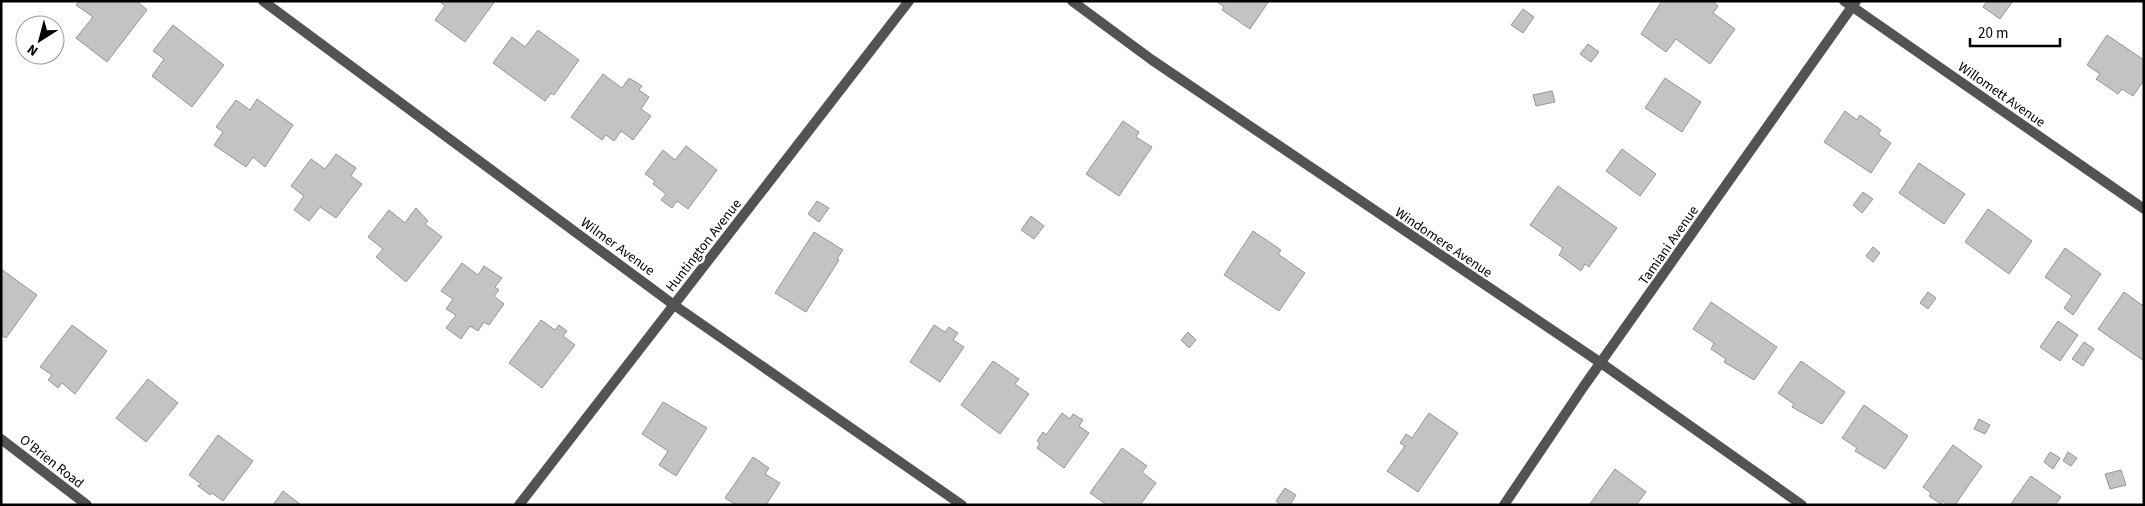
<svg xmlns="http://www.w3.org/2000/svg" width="2145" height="506" viewBox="0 0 2145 506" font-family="'Source Sans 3',sans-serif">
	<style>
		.building { fill: #c3c3c3; stroke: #979797 }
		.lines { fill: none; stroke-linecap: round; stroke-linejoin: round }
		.street { stroke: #535353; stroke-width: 10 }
		.labels { text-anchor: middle; stroke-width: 5; stroke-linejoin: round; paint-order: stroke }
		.street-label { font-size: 14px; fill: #000; stroke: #fff }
	</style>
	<rect width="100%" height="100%" fill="#fff"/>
	<g class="building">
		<path d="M79,1H137L147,10L107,62L76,38L93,17L76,5Z"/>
		<path d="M439,1H495L465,42L435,20L445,6Z"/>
		<path d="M1216,1H1269L1250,29L1222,10L1224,7Z"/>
		<path d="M1662,1H1712L1718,6L1713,13L1735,29L1710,64L1676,39L1666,52L1641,34Z"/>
		<path d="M1987,1H2013L2000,19L1983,7Z"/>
		<path d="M1523,9L1534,17L1523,33L1511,25Z"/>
		<path d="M173,25L224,65L192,107L152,76L164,59L153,51Z"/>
		<path d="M538,30L579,60L554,95L551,93L545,101L493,63L512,37L525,47Z"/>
		<path d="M2107,35L2144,60V80L2133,96L2122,89L2118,94L2096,79L2100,74L2087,65Z"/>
		<path d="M1588,44L1599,52L1591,62L1580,54Z"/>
		<path d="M603,74L622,88L629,78L642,86L639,90L649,97L641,109L651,116L633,140L621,131L614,141L606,135L602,140L571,117Z"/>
		<path d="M1665,78L1701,102L1682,132L1645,108Z"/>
		<path d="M1552,91L1555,102L1536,106L1533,95Z"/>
		<path d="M257,99L293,125L265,167L253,157L246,167L214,145L223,132L216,127L236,100L250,110Z"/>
		<path d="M1845,111L1857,120L1860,115L1881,130L1878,134L1891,143L1871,173L1824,142Z"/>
		<path d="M1123,121L1139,132L1136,137L1152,147L1119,196L1086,174Z"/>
		<path d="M686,146L717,170L688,209L677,201L672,208L661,200L666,194L653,184L655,181L645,174L663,150L675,160Z"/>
		<path d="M1622,149L1656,174L1640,196L1606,171Z"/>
		<path d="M336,154L356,168L351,176L362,184L336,218L320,207L309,221L294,210L304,196L291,186L311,159L325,169Z"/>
		<path d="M1919,163L1965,194L1944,224L1899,193Z"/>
		<path d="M1558,186L1617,228L1589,267L1585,264L1581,271L1559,255L1563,248L1530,225Z"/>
		<path d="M1863,192L1873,199L1862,213L1853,205Z"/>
		<path d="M817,201L829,208L819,222L808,214Z"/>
		<path d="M416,208L428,221L425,224L442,237L406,282L376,257L383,249L368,237L389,210L405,223Z"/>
		<path d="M1988,209L2032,241L2009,274L1965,242Z"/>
		<path d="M1031,216L1044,226L1034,239L1021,230Z"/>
		<path d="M1253,231L1281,250L1278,254L1305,273L1279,311L1224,275Z"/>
		<path d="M814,232L843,250L837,259L839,260L806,312L775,293Z"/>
		<path d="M1873,247L1880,253L1873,262L1866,256Z"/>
		<path d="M2065,248L2101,274L2073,315L2064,308L2072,296L2045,277Z"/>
		<path d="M462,263L478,275L484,266L502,278L495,287L499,290L494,296L504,304L489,325L484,322L478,331L470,326L461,339L446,328L456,315L446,309L453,299L441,291Z"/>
		<path d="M1,269L37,295L6,338L1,335Z"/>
		<path d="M1928,292L1936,298L1928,309L1920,303Z"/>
		<path d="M2124,292L2142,305L2144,303V361L2098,329Z"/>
		<path d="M1711,302L1777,347L1754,380L1724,362L1726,359L1711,349L1714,343L1693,329Z"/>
		<path d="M541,320L555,330L559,325L567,331L563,336L575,345L542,388L509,363Z"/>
		<path d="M2058,321L2078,335L2060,361L2040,347Z"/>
		<path d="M72,325L107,351L75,394L62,383L58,388L48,380L52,375L40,367Z"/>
		<path d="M934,325L945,332L949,327L958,333L953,340L964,347L940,382L910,362Z"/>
		<path d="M1188,332L1196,340L1189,348L1181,340Z"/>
		<path d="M2084,342L2094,349L2083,366L2072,359Z"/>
		<path d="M993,361L1019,379L1015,384L1029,394L1000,434L961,405Z"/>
		<path d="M1801,361L1845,392L1822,424L1792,407L1794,404L1778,393Z"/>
		<path d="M148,379L178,403L146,442L116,418Z"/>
		<path d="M663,402L707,428L676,476L659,465L668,451L642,434Z"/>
		<path d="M1864,405L1908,436L1885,469L1855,451L1857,448L1842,438Z"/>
		<path d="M1062,413L1070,419L1073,414L1083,420L1079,426L1089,433L1064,468L1037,448L1040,443L1037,441L1043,432L1046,435Z"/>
		<path d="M1429,413L1458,433L1418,492L1387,471L1405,446L1400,443L1406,434L1412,438Z"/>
		<path d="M1979,419L1990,425L1985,434L1974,429Z"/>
		<path d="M218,435L253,461L223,501L212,493L210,495L198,486L201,484L189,475Z"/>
		<path d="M1953,445L1982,466L1955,505H1948L1943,501L1941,504L1929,496L1931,493L1923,487Z"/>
		<path d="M1122,448L1147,466L1142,472L1156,483L1140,505H1107L1090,493Z"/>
		<path d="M2050,452L2060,458L2053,469L2044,462Z"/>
		<path d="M2068,452L2077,458L2071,466L2063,461Z"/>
		<path d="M753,457L769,468L765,474L780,483L766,505H736L725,498Z"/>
		<path d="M1615,469L1646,492L1636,505H1589Z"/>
		<path d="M2121,470L2126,485L2110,489L2105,474Z"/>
		<path d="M2031,476L2061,497L2055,505H2010Z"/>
		<path d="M1285,488L1296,495L1290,505H1282L1276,501Z"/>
		<path d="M283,491L301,505H273Z"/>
	</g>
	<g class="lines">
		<g class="street">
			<path d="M263,1L674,305L962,505"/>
			<path d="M1072,1L1152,60L1601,363L1802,505"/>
			<path d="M1844,1L2144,209"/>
			<path d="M1,439L87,505"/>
			<path d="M519,505L909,1"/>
			<path d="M1504,505L1584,386L1856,1"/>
		</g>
	</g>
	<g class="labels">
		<g class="street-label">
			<text transform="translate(2002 94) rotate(35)" y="5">Willomett Avenue</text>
			<text transform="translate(1444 242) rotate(34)" y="5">Windomere Avenue</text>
			<text transform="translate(703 245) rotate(-52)" y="5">Huntington Avenue</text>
			<text transform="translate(1668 245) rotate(-55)" y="5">Tamiani Avenue</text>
			<text transform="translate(618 246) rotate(36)" y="5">Wilmer Avenue</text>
			<text transform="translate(52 461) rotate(38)" y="5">O'Brien Road</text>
		</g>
	</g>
	<rect width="2145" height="506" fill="none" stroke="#000000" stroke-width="5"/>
	<g transform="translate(40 40) rotate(216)"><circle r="24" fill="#ffffff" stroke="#999999"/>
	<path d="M0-4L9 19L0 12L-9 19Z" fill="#000000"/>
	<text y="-8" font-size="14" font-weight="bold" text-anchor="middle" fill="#000000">N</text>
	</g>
	<path d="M1970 38v8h90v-8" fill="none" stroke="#000000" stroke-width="2.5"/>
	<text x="1978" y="38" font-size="15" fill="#000000" stroke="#ffffff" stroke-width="4" paint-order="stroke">20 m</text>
</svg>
